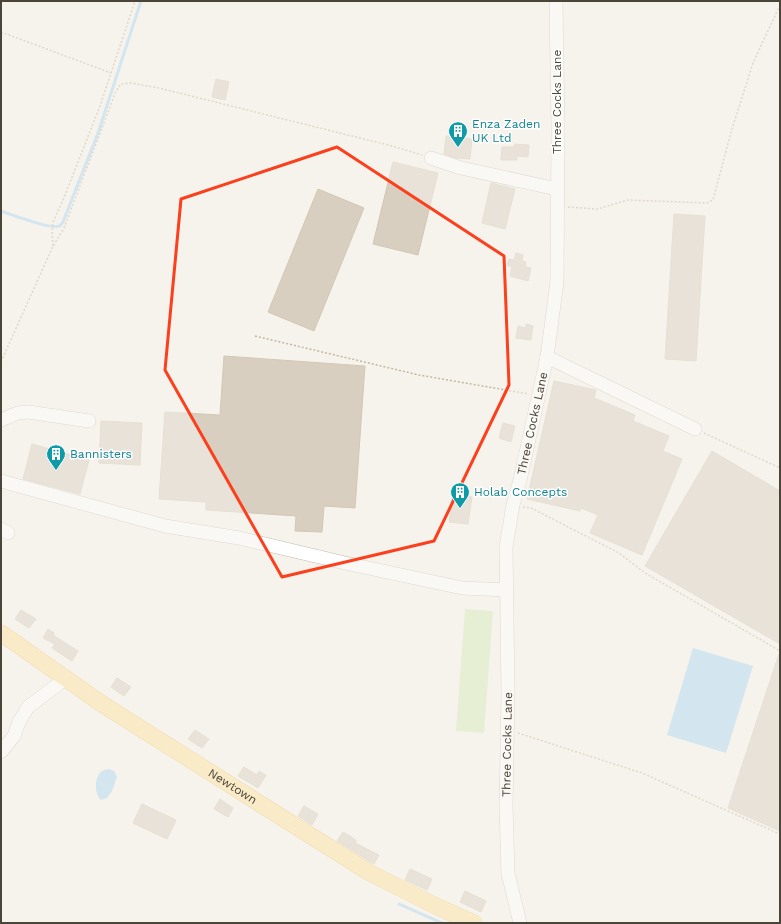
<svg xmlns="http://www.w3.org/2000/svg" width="781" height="924" viewBox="0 0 781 924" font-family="'Work Sans',sans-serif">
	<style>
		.green { fill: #d2eab5 }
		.water { fill: #a9d4f2 }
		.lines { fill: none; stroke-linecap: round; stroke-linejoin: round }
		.stream { stroke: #a9d4f2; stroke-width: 3 }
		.building { fill: #d8cfc1; stroke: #d3c7b4 }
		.minor-casing { stroke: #c2bbae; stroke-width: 14 }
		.major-casing { stroke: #e6c16a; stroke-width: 17 }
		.path { stroke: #c4b79f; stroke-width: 1.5; stroke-dasharray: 2 2; stroke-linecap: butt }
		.minor { stroke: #fff; stroke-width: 13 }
		.major { stroke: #ffe39c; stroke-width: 16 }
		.marked { fill: none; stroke: #fc3f1d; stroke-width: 3; stroke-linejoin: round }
		.labels { text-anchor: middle; stroke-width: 3; stroke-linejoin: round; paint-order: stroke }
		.street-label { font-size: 12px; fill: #4b4439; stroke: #fff }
		.culture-label { font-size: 12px; fill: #0d838f; stroke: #fff; text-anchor: start }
	</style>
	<rect width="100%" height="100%" fill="#f6f3ec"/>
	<path class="green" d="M465,609L493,611L484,733L456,731Z"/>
	<g class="water">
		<path d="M693,648L753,666L726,753L667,735Z"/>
		<path d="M109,769L114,771L117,777L112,791L107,798L101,800C94,794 94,777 102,771C104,770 107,769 109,769Z"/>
	</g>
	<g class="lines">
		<g class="stream">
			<path d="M1,211C10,214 52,230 59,226C60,226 63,222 63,222L98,133L141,1"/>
			<path d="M399,904L442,923"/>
		</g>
	</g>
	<g class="building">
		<path d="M216,79L229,82L225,100L212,97Z"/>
		<path d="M446,136L472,139L470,159L455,158L444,154Z"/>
		<path d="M515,144L529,145L528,157L517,156V160H501L502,147H514Z"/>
		<path d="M393,162L438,173L418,255L373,244Z"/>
		<path d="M491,183L515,189L505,229L482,223Z"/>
		<path d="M318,189L364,208L314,331L268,312Z"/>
		<path d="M674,214L705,216L696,361L665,359Z"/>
		<path d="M516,253L523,255L522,261L526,262L525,267L531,268L528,281L510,276L512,267L507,265L509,259L514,260Z"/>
		<path d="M526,324L533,326L531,340L516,338L518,326L526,328Z"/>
		<path d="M224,356L365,366L355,508L324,506L322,532L295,531L296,516L206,510V502L159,499L165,412L220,415Z"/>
		<path d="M554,381L596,390L594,398L635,415L633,421L669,436L663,451L682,459L642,555L590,533L598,515L581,508L580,511L527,499Z"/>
		<path d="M101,421L142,423L140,465L99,463Z"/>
		<path d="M503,423L515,426L511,442L499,438Z"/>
		<path d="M32,444L89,460L80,494L23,479Z"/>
		<path d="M712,451L780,491V644L645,566Z"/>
		<path d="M453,494L472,497L468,524L449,522Z"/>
		<path d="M21,610L36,619L29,628L15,619Z"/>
		<path d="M48,629L54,633L53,635L78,651L72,661L52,648L55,644L43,638Z"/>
		<path d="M779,654H780V831L728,808Z"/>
		<path d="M117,678L131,687L124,696L111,687Z"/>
		<path d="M195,730L209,739L202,748L188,739Z"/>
		<path d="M244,767L257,775L259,771L266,775L258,788L238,776Z"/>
		<path d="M220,799L233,808L228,817L214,809Z"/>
		<path d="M142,804L176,820L167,839L133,823Z"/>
		<path d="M304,806L318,814L312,825L298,816Z"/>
		<path d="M343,832L356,840L355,843L379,855L374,864L337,841Z"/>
		<path d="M410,869L432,879L427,890L405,880Z"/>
		<path d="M465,891L486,901L481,912L460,902Z"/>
	</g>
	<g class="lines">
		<defs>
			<g id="minor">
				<path d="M431,158L461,168L557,189"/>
				<path d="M547,357L695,429"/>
				<path d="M1,420L18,413L28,412L89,421"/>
				<path d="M1,481L165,526L239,538L345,563L462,588L506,590"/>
				<path d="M1,529L8,533"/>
				<path d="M1,752L14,736L19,722L28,707L65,679"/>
				<path id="s1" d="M520,923L508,873L506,806L508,694L506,547L513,505L520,480L547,357L557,282L558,128L556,1"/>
			</g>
			<g id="major">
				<path id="s2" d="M1,633L102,704L370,873L440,908L474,923"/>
			</g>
		</defs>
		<use href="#minor" class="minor-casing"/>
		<use href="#major" class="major-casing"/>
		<g class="path">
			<path d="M1,32L111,73"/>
			<path d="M568,207L597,209L628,200L707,203L713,200L731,132L753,63L780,5"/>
			<path d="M53,246L52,231L53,222L63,200L100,106L135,1"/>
			<path d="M255,336L419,375L529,394"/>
			<path d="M1,362L53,246L64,228L116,91L121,84L131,83L159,88L392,146L422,155"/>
			<path d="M704,433L780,468"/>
			<path d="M523,507L531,508L619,553L645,573L780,651"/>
			<path d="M518,733L642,773L780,834"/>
		</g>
		<use href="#minor" class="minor"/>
		<use href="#major" class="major"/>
	</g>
	<path d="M0 0H781V924H0ZM337,147L504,256L509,385L434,541L282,577L165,370L181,199Z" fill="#f6f3ec" fill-opacity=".55" fill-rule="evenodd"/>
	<path class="marked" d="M337,147L504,256L509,385L434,541L282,577L165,370L181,199Z"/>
	<defs>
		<symbol id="building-pin" viewBox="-11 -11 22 30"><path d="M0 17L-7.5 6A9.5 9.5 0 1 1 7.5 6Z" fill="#0f9aa8" stroke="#fff"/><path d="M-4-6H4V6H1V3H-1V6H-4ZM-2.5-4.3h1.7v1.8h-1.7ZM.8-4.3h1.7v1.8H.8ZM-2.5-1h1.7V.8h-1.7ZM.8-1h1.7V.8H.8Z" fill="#fff"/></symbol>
	</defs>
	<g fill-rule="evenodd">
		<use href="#building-pin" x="447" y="120" width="22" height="30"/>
		<use href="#building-pin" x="45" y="443" width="22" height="30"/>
		<use href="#building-pin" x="449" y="481" width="22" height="30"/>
	</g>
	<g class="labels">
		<g class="street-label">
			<text transform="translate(557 102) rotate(-90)" y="4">Three Cocks Lane</text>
			<text dy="4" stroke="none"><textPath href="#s1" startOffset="504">Three Cocks Lane</textPath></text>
			<text dy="4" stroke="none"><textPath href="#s1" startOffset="180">Three Cocks Lane</textPath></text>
			<text dy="4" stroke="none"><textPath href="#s2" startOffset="278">Newtown</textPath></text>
		</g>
		<g class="culture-label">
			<text x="472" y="128">Enza Zaden<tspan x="472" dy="14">UK Ltd</tspan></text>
			<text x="70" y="458">Bannisters</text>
			<text x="474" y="496">Holab Concepts</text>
		</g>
	</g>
	<rect width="781" height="924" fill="none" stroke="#4b4439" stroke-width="4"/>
</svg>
